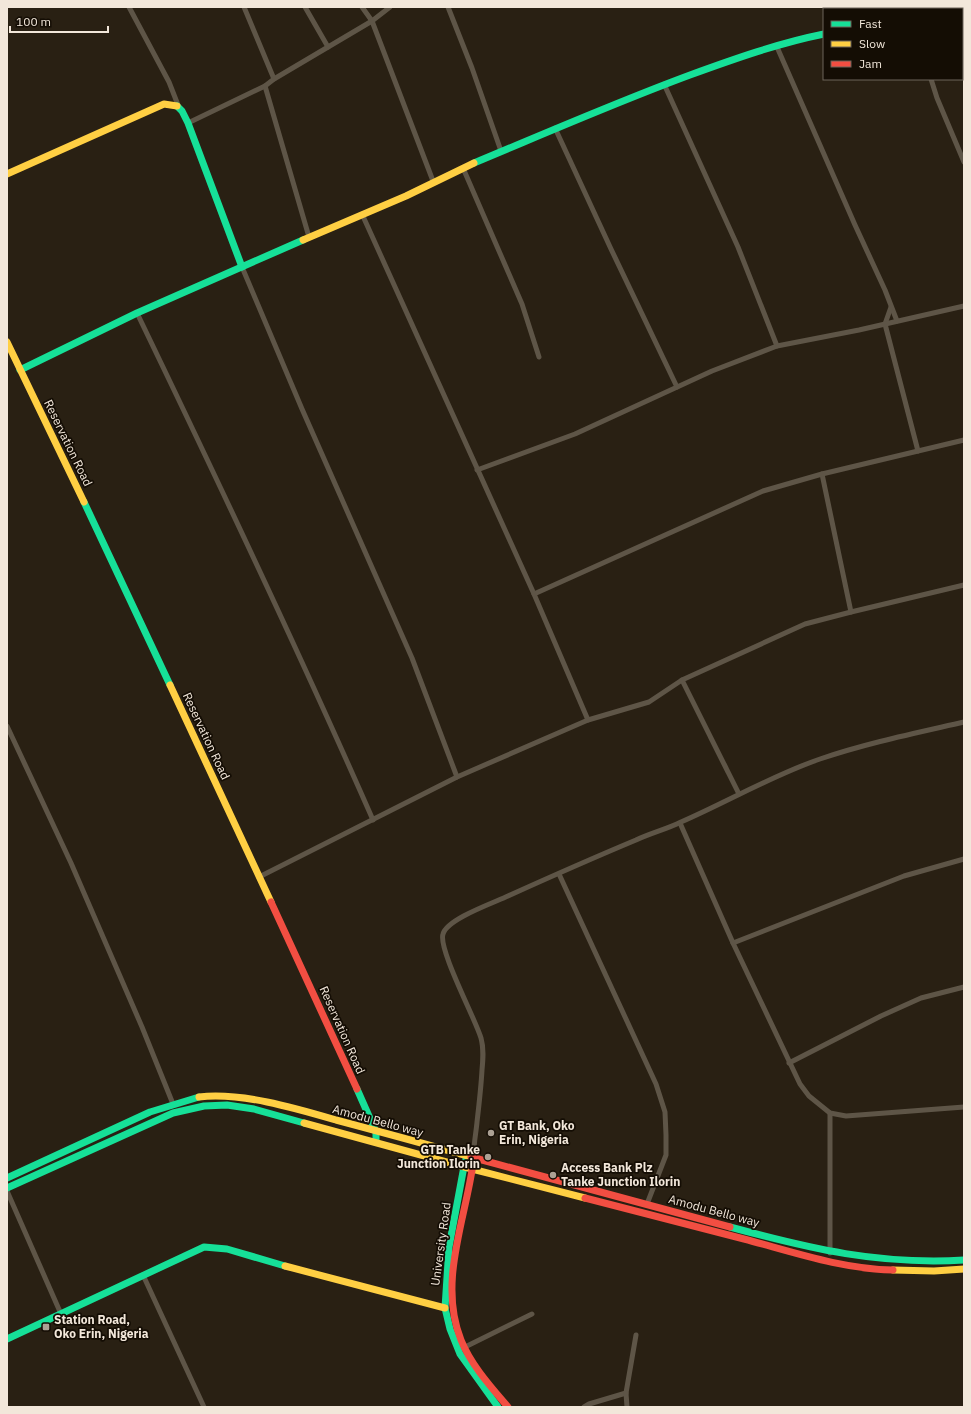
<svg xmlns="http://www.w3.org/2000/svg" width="971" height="1414" viewBox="0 0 971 1414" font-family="'IBM Plex Sans',sans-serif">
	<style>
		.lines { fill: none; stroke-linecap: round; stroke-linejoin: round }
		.street { stroke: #5e5547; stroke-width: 5 }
		.fast { stroke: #16e098; stroke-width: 7 }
		.slow { stroke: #ffcf43; stroke-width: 7 }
		.jam { stroke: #f24e42; stroke-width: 7 }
		.poi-dot { fill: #aca194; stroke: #140d04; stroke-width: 1.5 }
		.labels { text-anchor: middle; stroke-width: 3.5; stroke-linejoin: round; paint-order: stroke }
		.street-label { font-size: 12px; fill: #f2e7da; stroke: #140d04 }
		.poi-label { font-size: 12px; font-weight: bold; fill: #f2e7da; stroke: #140d04; text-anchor: start }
	</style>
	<rect width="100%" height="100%" fill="#292013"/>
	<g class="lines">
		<g class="street">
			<path d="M129,7L169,82L178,105"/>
			<path d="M244,7L274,79"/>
			<path d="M305,7L328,47"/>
			<path d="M362,7L372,21L433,181"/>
			<path d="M448,7L472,68L501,151"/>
			<path d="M777,47L855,225L885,290L897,321"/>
			<path d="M931,79L937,98L964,162"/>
			<path d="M664,84L738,247L777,346"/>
			<path d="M265,86L309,237"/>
			<path d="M188,123L265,86L274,79L372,21L390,7"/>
			<path d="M555,128L611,249L677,387"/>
			<path d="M463,168L522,304L539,357"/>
			<path d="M362,214L534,594L588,720"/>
			<path d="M242,267L302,409L412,658L457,777"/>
			<path d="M891,307L885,324L918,451"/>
			<path d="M137,313C218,481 298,649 373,820"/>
			<path d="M477,470L575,434L712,371L777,346L859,330L964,306"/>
			<path d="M822,474L851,612"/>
			<path d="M534,594L763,491L822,474L964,440"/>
			<path d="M682,680L739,794"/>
			<path d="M7,726L71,863L142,1027L173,1104"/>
			<path d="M680,823L733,943L800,1084L809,1096L830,1113L846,1116L964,1107"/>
			<path d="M559,874L656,1084L665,1112L666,1135V1155L647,1204"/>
			<path d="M259,877L457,777L588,720L649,702L682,680L805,624L851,612L964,585"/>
			<path d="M733,943L904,876L964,859"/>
			<path d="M789,1063L881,1016L921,998L964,987"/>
			<path d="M830,1113V1253"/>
			<path d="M474,1158C473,1146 476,1134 477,1122C479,1105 481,1088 482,1070C483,1059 484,1049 481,1038C475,1018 438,949 443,934C447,919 493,903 508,896C550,877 593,858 636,840C651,833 667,829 681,822C727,802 773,775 820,759C867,743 916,733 964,722"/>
			<path d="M7,1191L61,1314"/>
			<path d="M143,1275L204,1407"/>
			<path d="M465,1347L532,1314"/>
			<path d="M584,1407L589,1404L626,1393"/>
			<path d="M627,1407L626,1393L636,1335"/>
		</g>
		<g class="fast">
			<path d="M177,106L182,111L188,123L242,267"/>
			<path d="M474,163C546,133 617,102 690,75C734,59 779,43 824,34"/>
			<path d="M20,370L137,313L303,240"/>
			<path d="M84,502L170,685"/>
			<path d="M357,1089L376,1132V1142"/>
			<path d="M465,1161L449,1247L445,1308L450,1329L460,1354L498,1407"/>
			<path d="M7,1178L150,1112L199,1097"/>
			<path d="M7,1188L173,1113L204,1106L227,1105L254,1109L304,1123"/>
			<path d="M730,1227C811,1249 879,1265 964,1260"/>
			<path d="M7,1339L204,1247L227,1249L285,1266"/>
		</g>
		<g class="slow">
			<path d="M962,21H964"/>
			<path d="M7,174L164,104L177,106"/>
			<path d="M303,240L406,196L474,163"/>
			<path d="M7,342L84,502"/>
			<path d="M170,685L271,902"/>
			<path d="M199,1097C241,1092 295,1108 336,1120C381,1132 426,1144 471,1157"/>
			<path d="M304,1123L472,1169L585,1198"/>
			<path d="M285,1266L445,1308"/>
			<path d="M893,1270L934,1271L964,1269"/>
		</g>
		<g class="jam">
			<path d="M271,902L357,1089"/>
			<path d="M471,1157L730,1227"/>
			<path d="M473,1164C465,1221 438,1283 461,1340C471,1365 491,1387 508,1407"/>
			<path d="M585,1198C638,1212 691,1225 744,1239C793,1252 842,1269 893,1270"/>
		</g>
	</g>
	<g class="poi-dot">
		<circle cx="491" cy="1133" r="4"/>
		<circle cx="488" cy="1157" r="4"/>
		<circle cx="553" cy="1175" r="4"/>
		<rect x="42" y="1323" width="8" height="8" rx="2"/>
	</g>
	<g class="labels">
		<g class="street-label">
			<text transform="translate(68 443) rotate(64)" y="4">Reservation Road</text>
			<text transform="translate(206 736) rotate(65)" y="4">Reservation Road</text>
			<text transform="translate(342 1030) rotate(66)" y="4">Reservation Road</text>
			<text transform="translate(378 1121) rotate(15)" y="4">Amodu Bello way</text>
			<text transform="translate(714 1211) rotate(15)" y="4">Amodu Bello way</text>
			<text transform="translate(441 1244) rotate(-82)" y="4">University Road</text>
		</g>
		<g class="poi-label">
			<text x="499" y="1130">GT Bank, Oko<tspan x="499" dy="14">Erin, Nigeria</tspan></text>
			<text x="480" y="1154" text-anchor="end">GTB Tanke<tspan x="480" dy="14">Junction Ilorin</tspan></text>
			<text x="561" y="1172">Access Bank Plz<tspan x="561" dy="14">Tanke Junction Ilorin</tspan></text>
			<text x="54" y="1324">Station Road,<tspan x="54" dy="14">Oko Erin, Nigeria</tspan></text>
		</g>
	</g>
	<rect width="971" height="1414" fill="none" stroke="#f2e7da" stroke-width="16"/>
	<rect x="823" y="8" width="140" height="72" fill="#140d04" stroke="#6d645a"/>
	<rect x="831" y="21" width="20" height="6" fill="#16e098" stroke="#6d645a"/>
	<text x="859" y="28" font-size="12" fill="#f2e7da">Fast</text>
	<rect x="831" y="41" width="20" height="6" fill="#ffcf43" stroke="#6d645a"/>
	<text x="859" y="48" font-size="12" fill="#f2e7da">Slow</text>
	<rect x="831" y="61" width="20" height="6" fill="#f24e42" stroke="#6d645a"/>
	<text x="859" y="68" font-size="12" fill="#f2e7da">Jam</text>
	<path d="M10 26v6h98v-6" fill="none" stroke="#f2e7da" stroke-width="2"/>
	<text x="16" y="26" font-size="12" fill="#f2e7da" stroke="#140d04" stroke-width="3" paint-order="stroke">100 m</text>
</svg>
